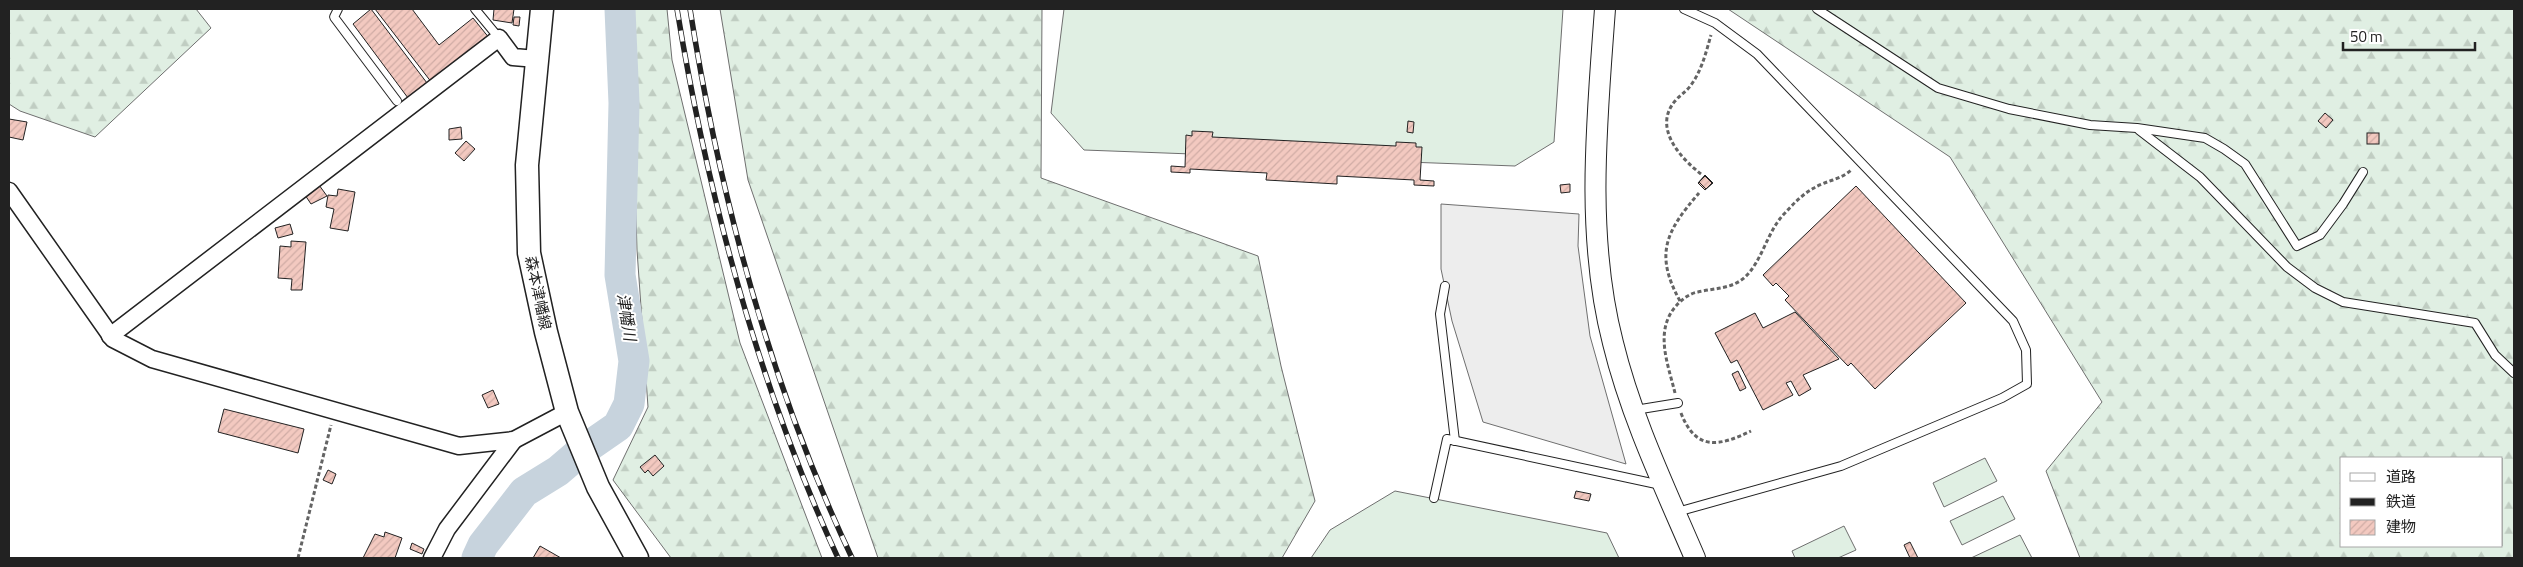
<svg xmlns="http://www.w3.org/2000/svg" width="2523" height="567" viewBox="0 0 2523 567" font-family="'Titillium Web','Noto Sans JP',sans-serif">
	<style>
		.forest { fill: url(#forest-firs); stroke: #6f6f6f; fill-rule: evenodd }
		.pitch { fill: #e0efe3; stroke: #6f6f6f }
		.parking { fill: #ededed; stroke: #6f6f6f }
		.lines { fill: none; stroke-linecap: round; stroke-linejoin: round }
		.river { stroke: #c7d3dd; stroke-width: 31 }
		.building { fill: url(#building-hatch); stroke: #222 }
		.service-casing { stroke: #222; stroke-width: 10 }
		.minor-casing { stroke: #222; stroke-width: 19 }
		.tertiary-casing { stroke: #222; stroke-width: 22 }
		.secondary-casing { stroke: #222; stroke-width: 25 }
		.path { stroke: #646464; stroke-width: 3; stroke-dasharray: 4 2.5; stroke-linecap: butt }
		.service { stroke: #fff; stroke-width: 8 }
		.minor { stroke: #fff; stroke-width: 16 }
		.tertiary { stroke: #fff; stroke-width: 20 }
		.secondary { stroke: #fff; stroke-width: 22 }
		.rail-casing { stroke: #222; stroke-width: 5.5 }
		.rail { stroke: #fff; stroke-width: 4; stroke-dasharray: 11; stroke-linecap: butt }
		.labels { text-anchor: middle; stroke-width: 4; stroke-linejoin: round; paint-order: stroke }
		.street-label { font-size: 15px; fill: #222; stroke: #fff }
		.water-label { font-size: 16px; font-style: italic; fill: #222; stroke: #fff }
	</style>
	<defs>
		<pattern id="forest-firs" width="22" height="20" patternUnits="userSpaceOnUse" patternTransform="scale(1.25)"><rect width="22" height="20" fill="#e0efe3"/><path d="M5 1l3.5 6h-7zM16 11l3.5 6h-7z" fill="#c0cdc2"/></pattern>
		<pattern id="building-hatch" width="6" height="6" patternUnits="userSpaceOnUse" patternTransform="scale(1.25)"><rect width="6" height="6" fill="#f3c9c0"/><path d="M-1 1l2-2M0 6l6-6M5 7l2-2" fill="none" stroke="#d0aca5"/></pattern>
	</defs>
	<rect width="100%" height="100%" fill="#fff"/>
	<g class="forest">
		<path d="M9,9H196L211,28L95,137L20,111L9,104Z"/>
		<path d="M630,9H667L672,60L740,343L822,558H671L613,480L648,407L637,250Z"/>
		<path d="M720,9H1042L1041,178L1258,256L1281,366L1315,501L1282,558H878L748,180Z"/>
		<path d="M1728,9H2514V558H2080L2046,471L2102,402L1950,157ZM2342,458H2502V546H2342Z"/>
	</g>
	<g class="pitch">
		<path d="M1064,9H1563L1554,142L1515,166L1084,150L1051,113Z"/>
		<path d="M1985,458L1997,481L1944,507L1933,483Z"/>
		<path d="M1395,491L1607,533L1619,558H1311L1330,530Z"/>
		<path d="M2003,496L2015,519L1962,545L1950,521Z"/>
		<path d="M1844,526L1856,550L1838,558H1795L1792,551Z"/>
		<path d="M2020,535L2032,558H1971Z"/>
	</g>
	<path class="parking" d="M1441,204L1579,214L1578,246L1590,336L1626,464L1483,422L1452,321L1441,269Z"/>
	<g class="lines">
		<path class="river" d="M477,558L483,545L524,492L558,471L579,453L618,426L629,404L634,361L620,275L624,103L620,9"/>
	</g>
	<g class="building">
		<path d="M371,9L427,83L408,98L353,24Z"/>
		<path d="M375,9H412L439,45L473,18L490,39L432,83Z"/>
		<path d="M494,9H514L512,23L493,20Z"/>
		<path d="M514,17H520L519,26L513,25Z"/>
		<path d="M2325,113L2333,120L2326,128L2318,121Z"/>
		<path d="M9,119L27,122L23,140L9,137Z"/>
		<path d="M1408,121L1414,122L1413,133L1407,132Z"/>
		<path d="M461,127L462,139L449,140V129Z"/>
		<path d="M1192,131L1213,132L1212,137L1396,146V142L1416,143V147H1422L1420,180L1434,181V186L1414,185V180L1337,176V184L1266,180L1267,173L1190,169V173L1171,172V166L1185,167L1186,135L1192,136Z"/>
		<rect x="2367" y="133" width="12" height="11"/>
		<path d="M466,141L475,149L464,161L455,153Z"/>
		<path d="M1705,175L1713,183L1705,190L1698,183Z"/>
		<path d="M1705,176L1712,183L1706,189L1699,182Z"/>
		<path d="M1570,184V192L1561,193L1560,185Z"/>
		<path d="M319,185L327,196L311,204L305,195Z"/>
		<path d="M1856,186L1966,303L1875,389L1851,363L1848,366L1785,300L1789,296L1776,283L1773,286L1763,275Z"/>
		<path d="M338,189L355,192L348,231L330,228L334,209L326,207L328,195L337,196Z"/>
		<path d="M290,224L293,234L278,238L275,228Z"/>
		<path d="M291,241L306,242L302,290H291L292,279L278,278L280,246L291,247Z"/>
		<path d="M1795,312L1839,359L1803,375L1811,389L1799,396L1791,381L1786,383L1793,395L1763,410L1737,360L1731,363L1715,333L1755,313L1763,328Z"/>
		<path d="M1738,371L1746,388L1740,391L1732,374Z"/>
		<path d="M493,390L499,404L488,408L482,395Z"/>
		<path d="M224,409L304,429L298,453L218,432Z"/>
		<path d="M655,455L664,466L653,476L648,470L645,473L640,467Z"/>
		<path d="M328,470L336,474L332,484L323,480Z"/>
		<path d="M1576,491L1591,494L1589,501L1574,498Z"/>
		<path d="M385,532L402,538L395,558H363L375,534L384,537Z"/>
		<path d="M1910,542L1918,558H1910L1904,545Z"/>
		<path d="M412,543L424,549L422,554L410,549Z"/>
		<path d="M540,546L561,558H533Z"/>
	</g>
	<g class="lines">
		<defs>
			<g id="service">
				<path d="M338,9L334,17L397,101"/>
				<path d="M475,9L499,38"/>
				<path d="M1817,9L1938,88L2009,109L2090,125L2137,128L2205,138L2224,149L2245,164L2297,246L2320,235L2343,204L2363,172"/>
				<path d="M2139,130L2200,177L2287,267L2315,288L2343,302L2475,323L2495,355L2514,373"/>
				<path d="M1445,286L1440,314L1455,441"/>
				<path d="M1635,410L1678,403"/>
				<path d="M1434,498L1447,439L1661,485"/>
				<path d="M1677,512L1841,466L2002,398L2027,384L2026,350L2013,321L1757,54L1715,23L1684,9"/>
			</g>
			<g id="minor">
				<path d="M9,191L113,339L152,359L459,446L514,440L567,412"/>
				<path d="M110,336L499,38L513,57L537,59"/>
				<path d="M432,558L447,529L514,440"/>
			</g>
			<path id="tertiary" d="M1605,9C1597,119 1585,235 1613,343C1631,417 1665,488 1695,558"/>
			<path id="secondary" d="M542,9L527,165L529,253L546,332L567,412L598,487L637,558"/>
		</defs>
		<use href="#service" class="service-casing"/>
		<use href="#minor" class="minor-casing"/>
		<use href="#tertiary" class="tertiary-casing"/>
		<use href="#secondary" class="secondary-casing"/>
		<g class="path">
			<path d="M1701,174C1679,157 1653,127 1675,101C1680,95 1687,91 1691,85C1702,70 1706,52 1711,35"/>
			<path d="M1680,301C1654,254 1666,231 1699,193"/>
			<path d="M1675,393C1668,364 1654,331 1676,306C1681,300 1690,293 1698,292C1715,288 1732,289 1745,277C1763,260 1767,231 1785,213C1794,203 1803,194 1814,188C1825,181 1843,179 1852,169"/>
			<path d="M1681,413C1696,452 1720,446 1751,431"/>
			<path d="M298,558L331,425"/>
		</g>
		<use href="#service" class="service"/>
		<use href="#minor" class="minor"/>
		<use href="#tertiary" class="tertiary"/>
		<use href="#secondary" class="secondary"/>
		<defs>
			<g id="rail">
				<path d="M677,9C708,197 758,385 838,558"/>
				<path d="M690,9C720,198 770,385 852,558"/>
			</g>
		</defs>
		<use href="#rail" class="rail-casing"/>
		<use href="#rail" class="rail"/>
	</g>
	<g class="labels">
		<g class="street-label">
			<text transform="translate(538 293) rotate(78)" y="5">森本津幡線</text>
		</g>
		<g class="water-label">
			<text transform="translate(627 317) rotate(81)" y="6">津幡川</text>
		</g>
	</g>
	<rect width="2523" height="567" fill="none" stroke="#222222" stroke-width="20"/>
	<rect x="2340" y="457" width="162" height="90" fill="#ffffff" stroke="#a7a7a7"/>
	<rect x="2350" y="473" width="25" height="8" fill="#ffffff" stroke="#a7a7a7"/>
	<text x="2386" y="482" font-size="15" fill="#222222">道路</text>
	<rect x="2350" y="498" width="25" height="8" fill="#222222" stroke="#a7a7a7"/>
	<text x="2386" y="507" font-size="15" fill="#222222">鉄道</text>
	<rect x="2350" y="520" width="25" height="15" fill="url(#building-hatch)" stroke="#a7a7a7"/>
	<text x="2386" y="532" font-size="15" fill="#222222">建物</text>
	<path d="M2343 42v8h132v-8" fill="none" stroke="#222222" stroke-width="2.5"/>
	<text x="2350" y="42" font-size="15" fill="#222222" stroke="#ffffff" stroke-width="4" paint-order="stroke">50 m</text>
</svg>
